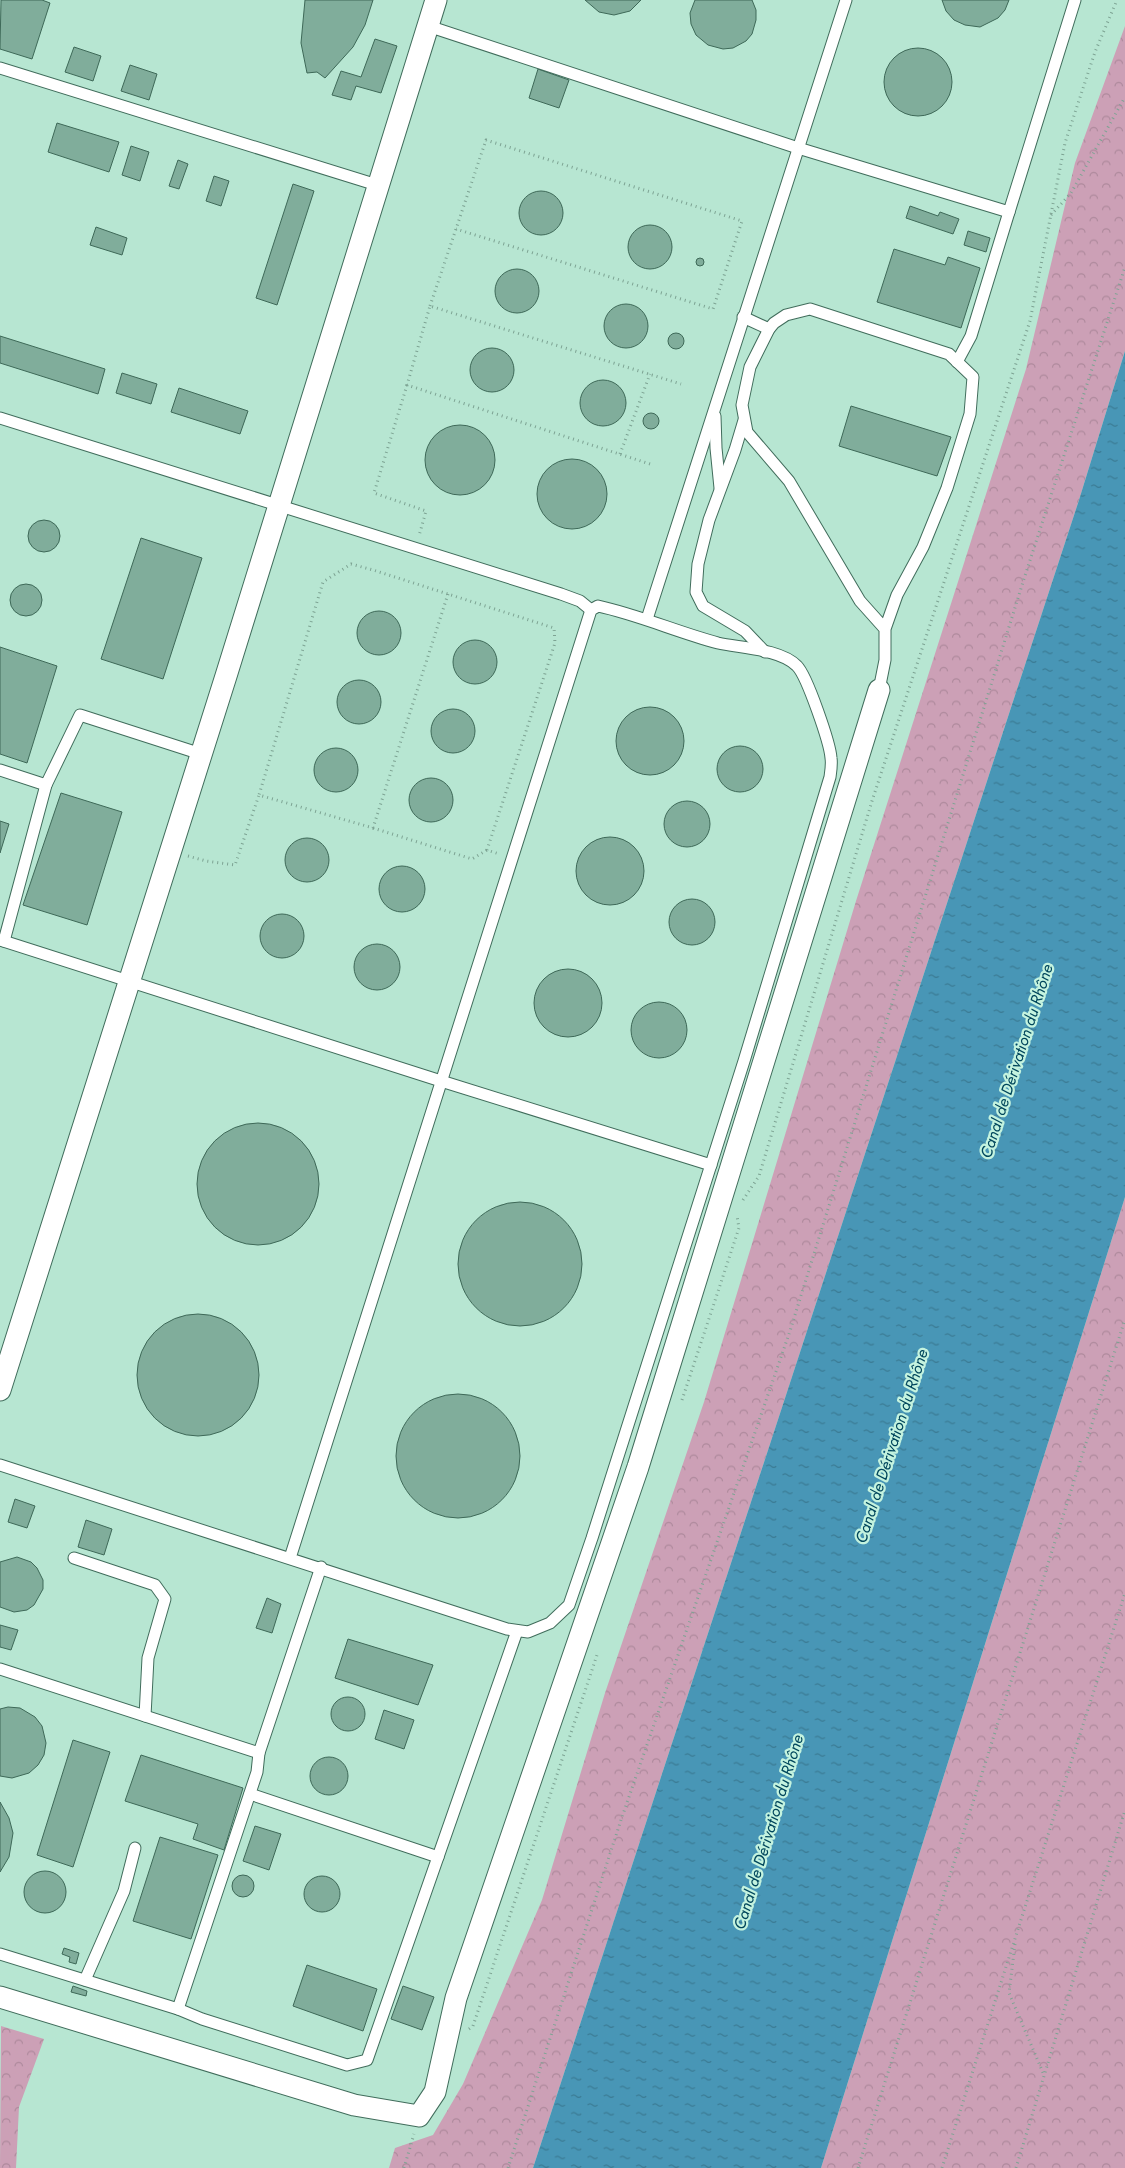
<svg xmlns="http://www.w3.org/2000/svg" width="1125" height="2168" viewBox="0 0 1125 2168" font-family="Jost,sans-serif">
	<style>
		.forest { fill: url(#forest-crowns) }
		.water { fill: url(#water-ripples) }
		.building { fill: #80ad9b; stroke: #3e6958 }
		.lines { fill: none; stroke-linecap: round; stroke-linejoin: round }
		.service-casing { stroke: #416d5c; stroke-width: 13 }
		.minor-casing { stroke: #416d5c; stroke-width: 23 }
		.path { stroke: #7da393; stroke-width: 3; stroke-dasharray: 1 4; stroke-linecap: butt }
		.service { stroke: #fff; stroke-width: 11 }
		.minor { stroke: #fff; stroke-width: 21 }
		.labels { text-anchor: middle; stroke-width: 4.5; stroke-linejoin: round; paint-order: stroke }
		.water-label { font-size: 16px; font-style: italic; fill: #00465c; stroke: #c4f3df }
	</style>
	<defs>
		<pattern id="forest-crowns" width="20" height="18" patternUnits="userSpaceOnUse" patternTransform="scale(1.25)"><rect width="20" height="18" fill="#cca0b6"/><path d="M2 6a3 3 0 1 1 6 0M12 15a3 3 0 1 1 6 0" fill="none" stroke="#ae899c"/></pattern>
		<pattern id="water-ripples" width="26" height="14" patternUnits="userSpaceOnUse" patternTransform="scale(1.25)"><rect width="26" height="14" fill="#4896b6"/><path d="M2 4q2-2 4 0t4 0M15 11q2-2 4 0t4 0" fill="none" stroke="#3a7a93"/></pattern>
	</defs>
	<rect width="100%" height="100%" fill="#b7e6d2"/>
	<g class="forest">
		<path d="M1125,26V351L1079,500L533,2168H389L395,2148L433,2135L463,2084L542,1900L605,1693L704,1402L856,901L1026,369L1075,163Z"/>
		<path d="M1125,1197V2168H821Z"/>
		<path d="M1,2026L44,2039L19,2107L16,2168H0Z"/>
	</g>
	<path class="water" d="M1125,351V1197L821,2168H533L1079,500Z"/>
	<g class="building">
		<path d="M1,0H42L50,3L32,59L0,49Z"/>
		<path d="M305,0H373L365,25L353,47L325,78L317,72L307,73L301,43Z"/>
		<path d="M585,0H641L630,11L614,15L599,12Z"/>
		<path d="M695,0H752L756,10V20L752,34L746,41L733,48L723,49L708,45L696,35L691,24L690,13Z"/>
		<path d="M942,0H1009L1005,10L998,18L980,27L965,25L954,20L946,11Z"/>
		<path d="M375,39L397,46L381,93L356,86L351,100L332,95L341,71L361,77Z"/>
		<path d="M74,47L101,56L93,81L65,72Z"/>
		<circle cx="918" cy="82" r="34"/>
		<path d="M130,65L157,74L149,100L121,91Z"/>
		<path d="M538,69L569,80L559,108L529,98Z"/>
		<path d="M57,123L119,142L109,172L48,152Z"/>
		<path d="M131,146L149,152L140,181L122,175Z"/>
		<path d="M178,160L188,164L179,189L169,186Z"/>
		<path d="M214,176L229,181L221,206L206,201Z"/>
		<path d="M293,184L314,191L277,305L256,298Z"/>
		<circle cx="541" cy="213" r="22"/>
		<path d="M910,206L938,216L940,212L959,219L953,234L906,218Z"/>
		<circle cx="650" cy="247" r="22"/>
		<path d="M96,227L127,238L122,255L90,245Z"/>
		<path d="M968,231L990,238L986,252L964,245Z"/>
		<path d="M894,249L945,265L948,257L980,268L961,328L877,302Z"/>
		<circle cx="700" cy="262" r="4"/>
		<circle cx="517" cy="291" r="22"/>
		<circle cx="626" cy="326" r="22"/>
		<circle cx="676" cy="341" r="8"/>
		<path d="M0,336L105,369L98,394L0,363Z"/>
		<circle cx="492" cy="370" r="22"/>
		<path d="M122,373L157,384L151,404L116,393Z"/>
		<circle cx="603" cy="403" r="23"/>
		<path d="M179,388L248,411L240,434L171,412Z"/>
		<path d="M851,406L951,437L937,476L839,446Z"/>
		<circle cx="651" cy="421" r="8"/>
		<circle cx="460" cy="460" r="35"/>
		<circle cx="572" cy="494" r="35"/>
		<circle cx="44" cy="536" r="16"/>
		<path d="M141,538L202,558L163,679L101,659Z"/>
		<circle cx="26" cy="600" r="16"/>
		<circle cx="379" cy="633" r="22"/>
		<circle cx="475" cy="662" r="22"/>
		<path d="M0,647L57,666L27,763L0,754Z"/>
		<circle cx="359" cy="702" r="22"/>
		<circle cx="650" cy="741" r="34"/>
		<circle cx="453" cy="731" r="22"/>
		<circle cx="740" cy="769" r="23"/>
		<circle cx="336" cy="770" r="22"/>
		<circle cx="431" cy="800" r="22"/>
		<path d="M61,793L122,812L87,925L23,905Z"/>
		<circle cx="687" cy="824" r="23"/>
		<path d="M0,821L9,824L0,853Z"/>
		<circle cx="610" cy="871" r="34"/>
		<circle cx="307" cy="860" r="22"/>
		<circle cx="402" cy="889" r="23"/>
		<circle cx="692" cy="922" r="23"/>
		<circle cx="282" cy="936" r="22"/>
		<circle cx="377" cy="967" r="23"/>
		<circle cx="568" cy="1003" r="34"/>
		<circle cx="659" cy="1030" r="28"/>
		<circle cx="258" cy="1184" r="61"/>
		<circle cx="520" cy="1264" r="62"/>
		<circle cx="198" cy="1375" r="61"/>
		<circle cx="458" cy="1456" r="62"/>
		<path d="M15,1499L35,1506L27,1528L8,1522Z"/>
		<path d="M86,1520L112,1529L104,1555L78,1547Z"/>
		<path d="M17,1557L31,1562L37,1568L43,1580V1589L34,1605L27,1610L14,1612L0,1607V1562Z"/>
		<path d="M267,1598L281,1604L272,1633L256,1628Z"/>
		<path d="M0,1625L18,1630L11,1650L0,1647Z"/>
		<path d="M348,1639L433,1665L418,1705L335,1678Z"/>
		<circle cx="348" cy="1714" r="17"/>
		<path d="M8,1707L20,1708L35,1717L42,1726L46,1743L44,1755L38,1765L29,1773L12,1778L0,1776V1709Z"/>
		<path d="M384,1710L414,1720L404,1749L375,1739Z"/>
		<path d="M73,1740L110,1752L73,1867L37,1855Z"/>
		<path d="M141,1755L243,1788L224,1850L193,1839L198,1824L125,1801Z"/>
		<circle cx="329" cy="1776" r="19"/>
		<path d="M0,1802L9,1818L13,1833L9,1857L0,1872Z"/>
		<path d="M255,1826L281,1834L269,1870L243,1861Z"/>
		<path d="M160,1837L218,1855L191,1939L133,1921Z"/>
		<circle cx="45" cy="1892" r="21"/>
		<circle cx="243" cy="1886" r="11"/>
		<circle cx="322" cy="1894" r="18"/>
		<path d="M64,1948L79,1953L76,1964L69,1962L70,1957L62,1954Z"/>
		<path d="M307,1965L377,1989L363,2031L293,2006Z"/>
		<path d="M73,1986L87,1991L86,1996L71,1992Z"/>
		<path d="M403,1986L434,1997L422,2030L391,2019Z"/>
	</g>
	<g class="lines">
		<defs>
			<g id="service">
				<path d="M428,26L798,148L1009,212L1075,0"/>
				<path d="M0,68L377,185"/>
				<path d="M743,317L769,329"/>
				<path d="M957,362L971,336L1009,212"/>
				<path d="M715,416L716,448L720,488"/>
				<path d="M0,418L561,594L580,601L591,610"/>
				<path d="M744,420L735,450L709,520L698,564L696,592L703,606L745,631L765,652"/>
				<path d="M647,619L846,0"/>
				<path d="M879,690L885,660V629L897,595L923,547L947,488L970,414L973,377L949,354L810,309L786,315L774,323L769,329L750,367L742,405L747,432L789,481L860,601L885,629"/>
				<path d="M0,770L46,785L80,715L201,754"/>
				<path d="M0,940L441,1081L711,1165"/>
				<path d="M4,941L46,785"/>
				<path d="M0,1465C169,1519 338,1573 507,1629L528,1632L550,1623L569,1605L592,1538L744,1061L830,777C831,770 832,764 831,758C830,743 807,676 797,666C781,649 740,648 718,643C677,632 639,615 598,606L591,610L290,1558"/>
				<path d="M74,1558L155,1585L165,1599L148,1658L145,1716"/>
				<path d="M0,1669L259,1753L321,1567"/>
				<path d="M250,1794L438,1857"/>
				<path d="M0,1954L178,2009L257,1772L259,1753"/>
				<path d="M85,1980L124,1891L135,1848"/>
				<path d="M178,2009L202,2019L347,2065L367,2060L517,1631"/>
			</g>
			<g id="minor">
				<path d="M0,1390L226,676L436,0"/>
				<path d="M0,1997L354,2105L419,2116L435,2092L456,1998L638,1467L879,690"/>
			</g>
		</defs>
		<use href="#service" class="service-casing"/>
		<use href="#minor" class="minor-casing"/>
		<g class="path">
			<path d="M1051,215L1071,193L1125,97"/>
			<path d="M430,306L486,140L742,221L713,309L456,229"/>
			<path d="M407,385L374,493L426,511L419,536"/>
			<path d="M620,454L650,374"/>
			<path d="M650,464L407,385L430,306L681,384"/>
			<path d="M448,594L373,828L259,795L323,582L351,564L373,570L554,628L555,643L487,850L499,854"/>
			<path d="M373,828L472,859L487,850"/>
			<path d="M188,856L206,861L235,865L259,795"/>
			<path d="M743,1200L759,1176L872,801L1030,321L1065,143L1095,52L1117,0"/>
			<path d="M682,1400L739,1228L737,1216"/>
			<path d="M1015,1944L1009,1993L1044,2075"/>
			<path d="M469,2029L473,2026L597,1655"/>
			<path d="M404,2168L414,2134"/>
			<path d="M508,2168L621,1820L790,1331L1023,582L1125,267"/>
			<path d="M858,2168L1125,1319"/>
			<path d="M942,2168L1125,1593"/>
			<path d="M1016,2168L1125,1810"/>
		</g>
		<use href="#service" class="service"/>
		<use href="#minor" class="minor"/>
	</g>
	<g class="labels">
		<g class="water-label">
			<text transform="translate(1016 1061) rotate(-72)" y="6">Canal de Dérivation du Rhône</text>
			<text transform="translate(891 1446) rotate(-72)" y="6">Canal de Dérivation du Rhône</text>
			<text transform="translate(768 1832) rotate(-73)" y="6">Canal de Dérivation du Rhône</text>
		</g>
	</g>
</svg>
